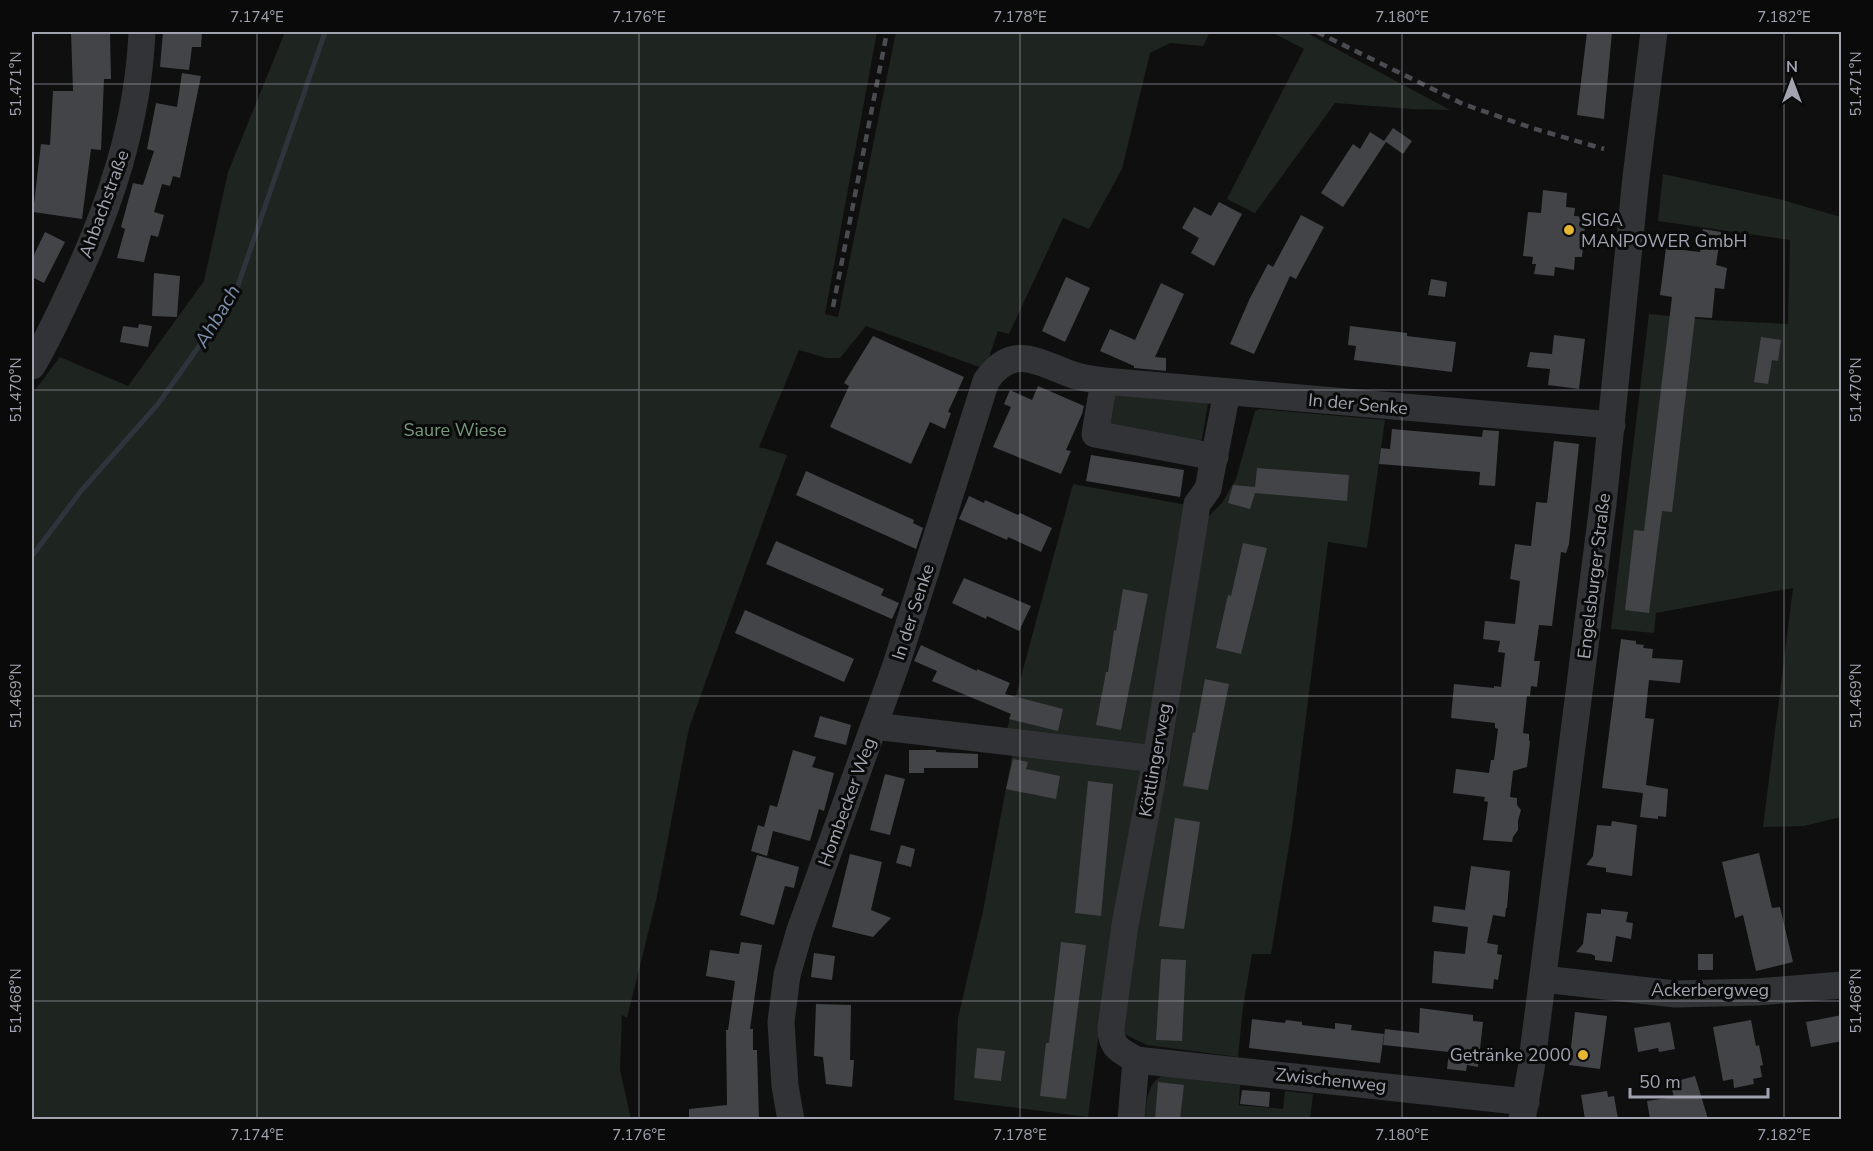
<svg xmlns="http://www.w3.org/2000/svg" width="1873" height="1151" viewBox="0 0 1873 1151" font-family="'Nunito Sans',sans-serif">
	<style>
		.green { fill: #1e241f }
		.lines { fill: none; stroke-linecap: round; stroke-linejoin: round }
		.stream { stroke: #2e343c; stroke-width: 5 }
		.building { fill: #434448 }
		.minor { stroke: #323337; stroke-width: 27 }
		.rail { stroke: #4b4c52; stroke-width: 4.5; stroke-dasharray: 8 6; stroke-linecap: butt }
		.ticks { fill: none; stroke: #a1a4b0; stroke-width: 1.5; stroke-opacity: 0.45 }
		.poi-dot { fill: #e4b634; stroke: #0a0a0b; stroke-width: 2 }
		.labels { text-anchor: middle; stroke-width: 6; stroke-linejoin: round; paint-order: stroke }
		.street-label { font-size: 18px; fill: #a1a4b0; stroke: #0a0a0b }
		.poi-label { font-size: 18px; fill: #a1a4b0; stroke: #0a0a0b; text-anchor: start }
		.park-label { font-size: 18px; fill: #799a7e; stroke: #0a0a0b }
		.water-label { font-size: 20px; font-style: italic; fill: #798faa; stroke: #0a0a0b }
		.neatline { fill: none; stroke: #a1a4b0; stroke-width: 2 }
		.ticks-label { font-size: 15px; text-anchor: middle; fill: #a1a4b0 }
	</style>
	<rect width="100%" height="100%" fill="#0f0f10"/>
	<g class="green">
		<path d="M285,32H877L825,314L838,317L896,32H1210L1203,46L1170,43L1150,53L1122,169L1089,229L1063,218L1009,334L998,331L985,369L866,326L840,358H826L799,350L759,447L787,455L689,728L656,901L627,1018L622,1015L620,1070L631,1119H32V394L60,357L128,386L204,281L228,172Z"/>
		<path d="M1271,32H1305L1450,110L1411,109L1335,103L1255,213L1227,199L1304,49Z"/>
		<path d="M1663,174L1779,199L1841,217V817L1804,826L1763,827L1793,588L1656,613L1654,633L1611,629L1649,314L1711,320L1788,324L1790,240L1658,221Z"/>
		<path d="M1112,391L1205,396L1208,404L1202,439L1194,447L1109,427Z"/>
		<path d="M1259,409L1385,420L1367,548L1328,542L1292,828L1271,954H1252L1243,1007L1238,1057L1147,1045L1124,1034L1121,1025L1157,796L1167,778L1207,518L1222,503L1236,479L1255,411Z"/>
		<path d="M1073,484L1187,505L1099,1033L1088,1117L954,1100L958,1018L983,911L1012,756L1007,729Z"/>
		<path d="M1162,1076L1240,1085L1239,1105L1283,1109L1285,1091L1313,1094L1310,1119L1145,1120C1146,1104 1147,1083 1162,1076Z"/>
	</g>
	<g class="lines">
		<path class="stream" d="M32,556L81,491L158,404L234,297L325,32"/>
	</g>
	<g class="building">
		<path d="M71,32H110L111,79H104L101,150L91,149L82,219L33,212L41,144L50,145L53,91H73Z"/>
		<path d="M163,32H202L201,47H192L189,70L160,67Z"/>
		<path d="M1587,32H1612L1604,119L1577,115Z"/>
		<path d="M182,73L201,76L180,178L173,176L170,186L162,184L154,212L164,215L158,237L151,235L144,262L117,258L125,229L121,227L133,183L143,185L154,151L147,149L156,103L177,107Z"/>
		<path d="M1393,128L1412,141L1403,154L1386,142L1343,207L1321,193L1353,144L1360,149L1370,132L1384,141Z"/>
		<path d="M1543,190L1567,193L1566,207L1575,208L1574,216L1586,217L1582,257H1575L1574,270L1555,267L1554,276L1534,274L1536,264H1532L1533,257L1523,256L1528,212L1541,213Z"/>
		<path d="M1219,202L1242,214L1214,266L1191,253L1199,238L1182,228L1194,207L1211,216Z"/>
		<path d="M1301,215L1324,227L1296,279L1290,276L1254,354L1230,344L1250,298L1268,264L1273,267Z"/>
		<path d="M1703,229L1721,232L1716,265L1727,268L1724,289L1715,288L1712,318L1695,317L1672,512L1662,511L1649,613L1625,610L1634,530L1644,531L1672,297L1660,295L1666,248L1700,252Z"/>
		<path d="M45,232L65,242L44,283L32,277V259Z"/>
		<path d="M154,273L180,276L177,317L152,316Z"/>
		<path d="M1066,277L1090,288L1065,342L1042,331Z"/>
		<path d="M1431,279L1447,282L1445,297L1428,295Z"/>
		<path d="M1161,283L1184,294L1155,357L1166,358V371L1134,368V366L1100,351L1110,329L1135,340Z"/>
		<path d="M139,324L152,326L148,347L120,342L123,326L138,328Z"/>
		<path d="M1350,326L1407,333V336L1456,342L1452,372L1354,360L1356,346L1348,345Z"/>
		<path d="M1554,335L1585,339L1579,389L1548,385L1550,369L1527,367L1530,352L1552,354Z"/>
		<path d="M873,336L964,377L948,412L951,413L945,429L930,422L911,464L830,427L849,386L844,383Z"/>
		<path d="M1761,337L1781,340L1778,361L1772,360L1768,384L1754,382Z"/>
		<path d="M1038,386L1084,406L1082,414L1066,450L1071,451L1061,474L993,447L1011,407L1004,404L1010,390L1032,400Z"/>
		<path d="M1392,429L1482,437L1483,430L1499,431L1495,486L1479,485L1480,472L1379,464L1381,448L1390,449Z"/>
		<path d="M1554,441L1579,444L1569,544L1566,553L1561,552L1552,626L1539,625L1534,661H1540L1537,687L1531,686L1530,696H1527L1523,733L1529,734V740L1530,742L1527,767L1513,771L1510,797L1517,798V805L1521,810L1518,821V830L1513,837L1512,842L1483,840L1488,802L1484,801L1485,797L1453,793L1456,769L1489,773L1491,760H1494L1498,729L1495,728V723L1451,718L1454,684L1494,688V686L1501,687L1505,653L1498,652L1500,641L1483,639L1485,621L1515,624L1520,581L1510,579L1515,544L1531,546L1536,502L1547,503Z"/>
		<path d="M1091,455L1184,470L1180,497L1086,481Z"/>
		<path d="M1257,468L1349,475L1347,501L1255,493L1250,509L1228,503L1233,485L1255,487Z"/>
		<path d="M806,471L914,520L913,523L923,528L916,549L796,495Z"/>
		<path d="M969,496L984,503L985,500L1018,515L1020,513L1052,528L1041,552L1008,537L1007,540L959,519Z"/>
		<path d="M776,541L884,589L881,595L899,603L892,619L766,564Z"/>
		<path d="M1243,543L1267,548L1241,654L1216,648L1228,595L1231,596Z"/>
		<path d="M964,578L1031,606L1019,631L987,616L986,619L952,603Z"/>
		<path d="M1123,589L1148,594L1121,730L1096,725L1106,672H1108L1114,630L1116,631Z"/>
		<path d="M745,610L854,659L844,682L735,633Z"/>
		<path d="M1621,639L1636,641V644L1644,645L1643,648L1653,649L1652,658L1683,660L1680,683L1649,680L1645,718L1654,719L1646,785L1668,789L1666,817L1658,816V819L1640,817L1643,793L1602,788Z"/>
		<path d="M921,645L977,671V669L1010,683L1005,694L1063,709L1058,731L1009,719L1011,714L932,681L937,671L914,661Z"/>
		<path d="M1205,679L1229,684L1208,790L1183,786L1193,732L1195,733Z"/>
		<path d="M820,716L851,725L846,745L814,737Z"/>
		<path d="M793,750L816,757L812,767L834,773L824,811L819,809L810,841L773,831L767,856L751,851L758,825L764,827L770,805L777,807Z"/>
		<path d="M909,750H936V752L978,754V768H924V773H909Z"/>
		<path d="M1013,759L1028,762L1026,769L1060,776L1056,799L1006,789Z"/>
		<path d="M885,774L905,779L890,835L870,830Z"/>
		<path d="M1088,781L1113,784L1101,916L1075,913Z"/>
		<path d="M1175,818L1200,822L1184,929L1159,926Z"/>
		<path d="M1612,821L1637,825L1632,876L1606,872V868L1586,865L1593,856L1597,825L1611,826Z"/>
		<path d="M901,845L915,849L911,867L896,863Z"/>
		<path d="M1759,853L1772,908L1780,907L1793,962L1756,971L1743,915L1735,918L1722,862Z"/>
		<path d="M850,854L882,862L871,910L891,918L873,937L832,927Z"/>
		<path d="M757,855L799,867L794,888L785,886L774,925L740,915Z"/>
		<path d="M1471,866L1510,871L1507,908H1506L1505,917L1493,915L1487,943L1498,945L1497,954L1502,955L1498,980L1494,979L1493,989L1432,983L1434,951L1465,954L1468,927L1432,922L1434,906L1465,910Z"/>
		<path d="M1601,909L1628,912L1626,922L1633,923L1631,939L1616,936L1612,962L1595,960V956L1591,954L1576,952L1583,944L1587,913L1601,914Z"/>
		<path d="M741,942L762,945L750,1029H753V1050H757L759,1119H689V1109L727,1105L726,1030H728L735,981L706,976L710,950L739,954Z"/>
		<path d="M1061,942L1086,945L1066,1099L1040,1096L1046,1043H1049Z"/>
		<path d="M814,953L835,956L832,980L811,977Z"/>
		<rect x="1698" y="954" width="15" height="16"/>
		<path d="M1161,959L1186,960L1182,1041L1156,1040Z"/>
		<path d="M816,1004L851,1005L850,1060H854L852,1087L826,1084L823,1057L814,1056Z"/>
		<path d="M1420,1008L1473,1015V1021L1483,1022L1478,1067L1467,1065L1466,1071L1447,1069L1449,1052L1383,1045L1385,1029L1419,1033Z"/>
		<path d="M1575,1012L1607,1016L1600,1069L1569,1065Z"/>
		<path d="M1842,1015V1041L1811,1047L1806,1022Z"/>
		<path d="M1252,1019L1285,1023L1286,1020L1302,1022V1025L1335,1029V1023L1352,1025L1351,1030L1384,1034L1380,1063L1249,1048Z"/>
		<path d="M1751,1020L1756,1046L1759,1045L1763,1065L1760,1066L1762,1077L1753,1079L1754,1084L1734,1088L1733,1079L1723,1081L1713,1027Z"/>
		<path d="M1670,1022L1675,1049L1659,1052L1658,1048L1638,1052L1634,1028Z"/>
		<path d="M977,1048L1005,1051L1001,1081L974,1078Z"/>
		<path d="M1695,1076L1708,1119H1650L1647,1101L1674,1097L1670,1083Z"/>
		<path d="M1158,1082L1184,1085L1180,1119H1155Z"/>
		<path d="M1242,1090L1270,1092L1269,1107L1240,1104Z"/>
		<path d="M1607,1091L1608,1097L1614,1096L1618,1119H1585L1581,1095Z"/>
	</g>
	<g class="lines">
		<g class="minor">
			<path d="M32,366C47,341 59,315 71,289C110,207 138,123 142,32"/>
			<path d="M1104,381L1095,434L1215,457"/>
			<path d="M874,726L1156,759"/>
			<path d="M1543,979L1675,994L1757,992L1842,985"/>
			<path d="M1136,1060L1526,1102"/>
			<path d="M791,1120L785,1086L781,1022L787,975L800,930L896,665L986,381C1011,345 1034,360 1068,373C1079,378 1092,379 1104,381L1612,425"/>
			<path d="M1131,1120L1136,1060C1120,1050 1111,1048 1111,1028L1125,925L1156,759L1195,518L1197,504L1208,489L1227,392"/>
			<path d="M1522,1120L1531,1069L1603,504L1636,177L1654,32"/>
		</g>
		<g class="rail">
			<path d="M1317,32L1463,104L1532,128L1604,149"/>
			<path d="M833,307L887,32"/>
		</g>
	</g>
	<path class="ticks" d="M257,32V1120M639,32V1120M1020,32V1120M1402,32V1120M1784,32V1120M32,84H1842M32,390H1842M32,696H1842M32,1001H1842"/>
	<g class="poi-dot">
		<circle cx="1569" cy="230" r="6"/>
		<circle cx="1583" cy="1055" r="6"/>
	</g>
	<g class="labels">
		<g class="street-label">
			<text transform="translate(104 204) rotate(-70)" y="6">Ahbachstraße</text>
			<text transform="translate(1358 404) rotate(5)" y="6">In der Senke</text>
			<text transform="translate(1594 576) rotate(-83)" y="6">Engelsburger Straße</text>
			<text transform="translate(913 612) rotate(-72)" y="6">In der Senke</text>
			<text transform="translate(1155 760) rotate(-80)" y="6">Köttlingerweg</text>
			<text transform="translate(847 802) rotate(-70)" y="6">Hombecker Weg</text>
			<text x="1710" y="996">Ackerbergweg</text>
			<text transform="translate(1331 1080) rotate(6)" y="6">Zwischenweg</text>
		</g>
		<g class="poi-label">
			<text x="1581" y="226">SIGA<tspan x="1581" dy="21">MANPOWER GmbH</tspan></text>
			<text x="1571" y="1061" text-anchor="end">Getränke 2000</text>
		</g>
		<g class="park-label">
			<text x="455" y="436">Saure Wiese</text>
		</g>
		<g class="water-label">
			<text transform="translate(217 316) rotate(-59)" y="7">Ahbach</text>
		</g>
	</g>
	<rect width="1873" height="1151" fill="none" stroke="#0a0a0b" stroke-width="66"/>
	<g transform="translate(1792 81)" stroke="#0a0a0b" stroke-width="4.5" paint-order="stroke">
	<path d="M0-4.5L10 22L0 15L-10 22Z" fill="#a1a4b0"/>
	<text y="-9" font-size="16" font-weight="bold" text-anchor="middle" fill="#a1a4b0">N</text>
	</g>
	<path d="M1630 1088v9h138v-9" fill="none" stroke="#a1a4b0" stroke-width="3"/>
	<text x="1639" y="1088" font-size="18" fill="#a1a4b0" stroke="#0a0a0b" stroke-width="4.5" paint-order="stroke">50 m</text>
	<rect x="33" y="33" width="1807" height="1085" class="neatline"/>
	<g class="ticks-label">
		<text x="257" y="22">7.174°E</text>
		<text x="639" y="22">7.176°E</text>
		<text x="1020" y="22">7.178°E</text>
		<text x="1402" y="22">7.180°E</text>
		<text x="1784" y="22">7.182°E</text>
		<text transform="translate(16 84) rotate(-90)" y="5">51.471°N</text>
		<text transform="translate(1856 84) rotate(-90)" y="5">51.471°N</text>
		<text transform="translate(16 390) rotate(-90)" y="5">51.470°N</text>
		<text transform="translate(1856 390) rotate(-90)" y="5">51.470°N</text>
		<text transform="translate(16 696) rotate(-90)" y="5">51.469°N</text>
		<text transform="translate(1856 696) rotate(-90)" y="5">51.469°N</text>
		<text transform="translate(16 1001) rotate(-90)" y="5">51.468°N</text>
		<text transform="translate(1856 1001) rotate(-90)" y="5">51.468°N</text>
		<text x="257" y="1140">7.174°E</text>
		<text x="639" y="1140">7.176°E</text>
		<text x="1020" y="1140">7.178°E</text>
		<text x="1402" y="1140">7.180°E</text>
		<text x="1784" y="1140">7.182°E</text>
	</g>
</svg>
